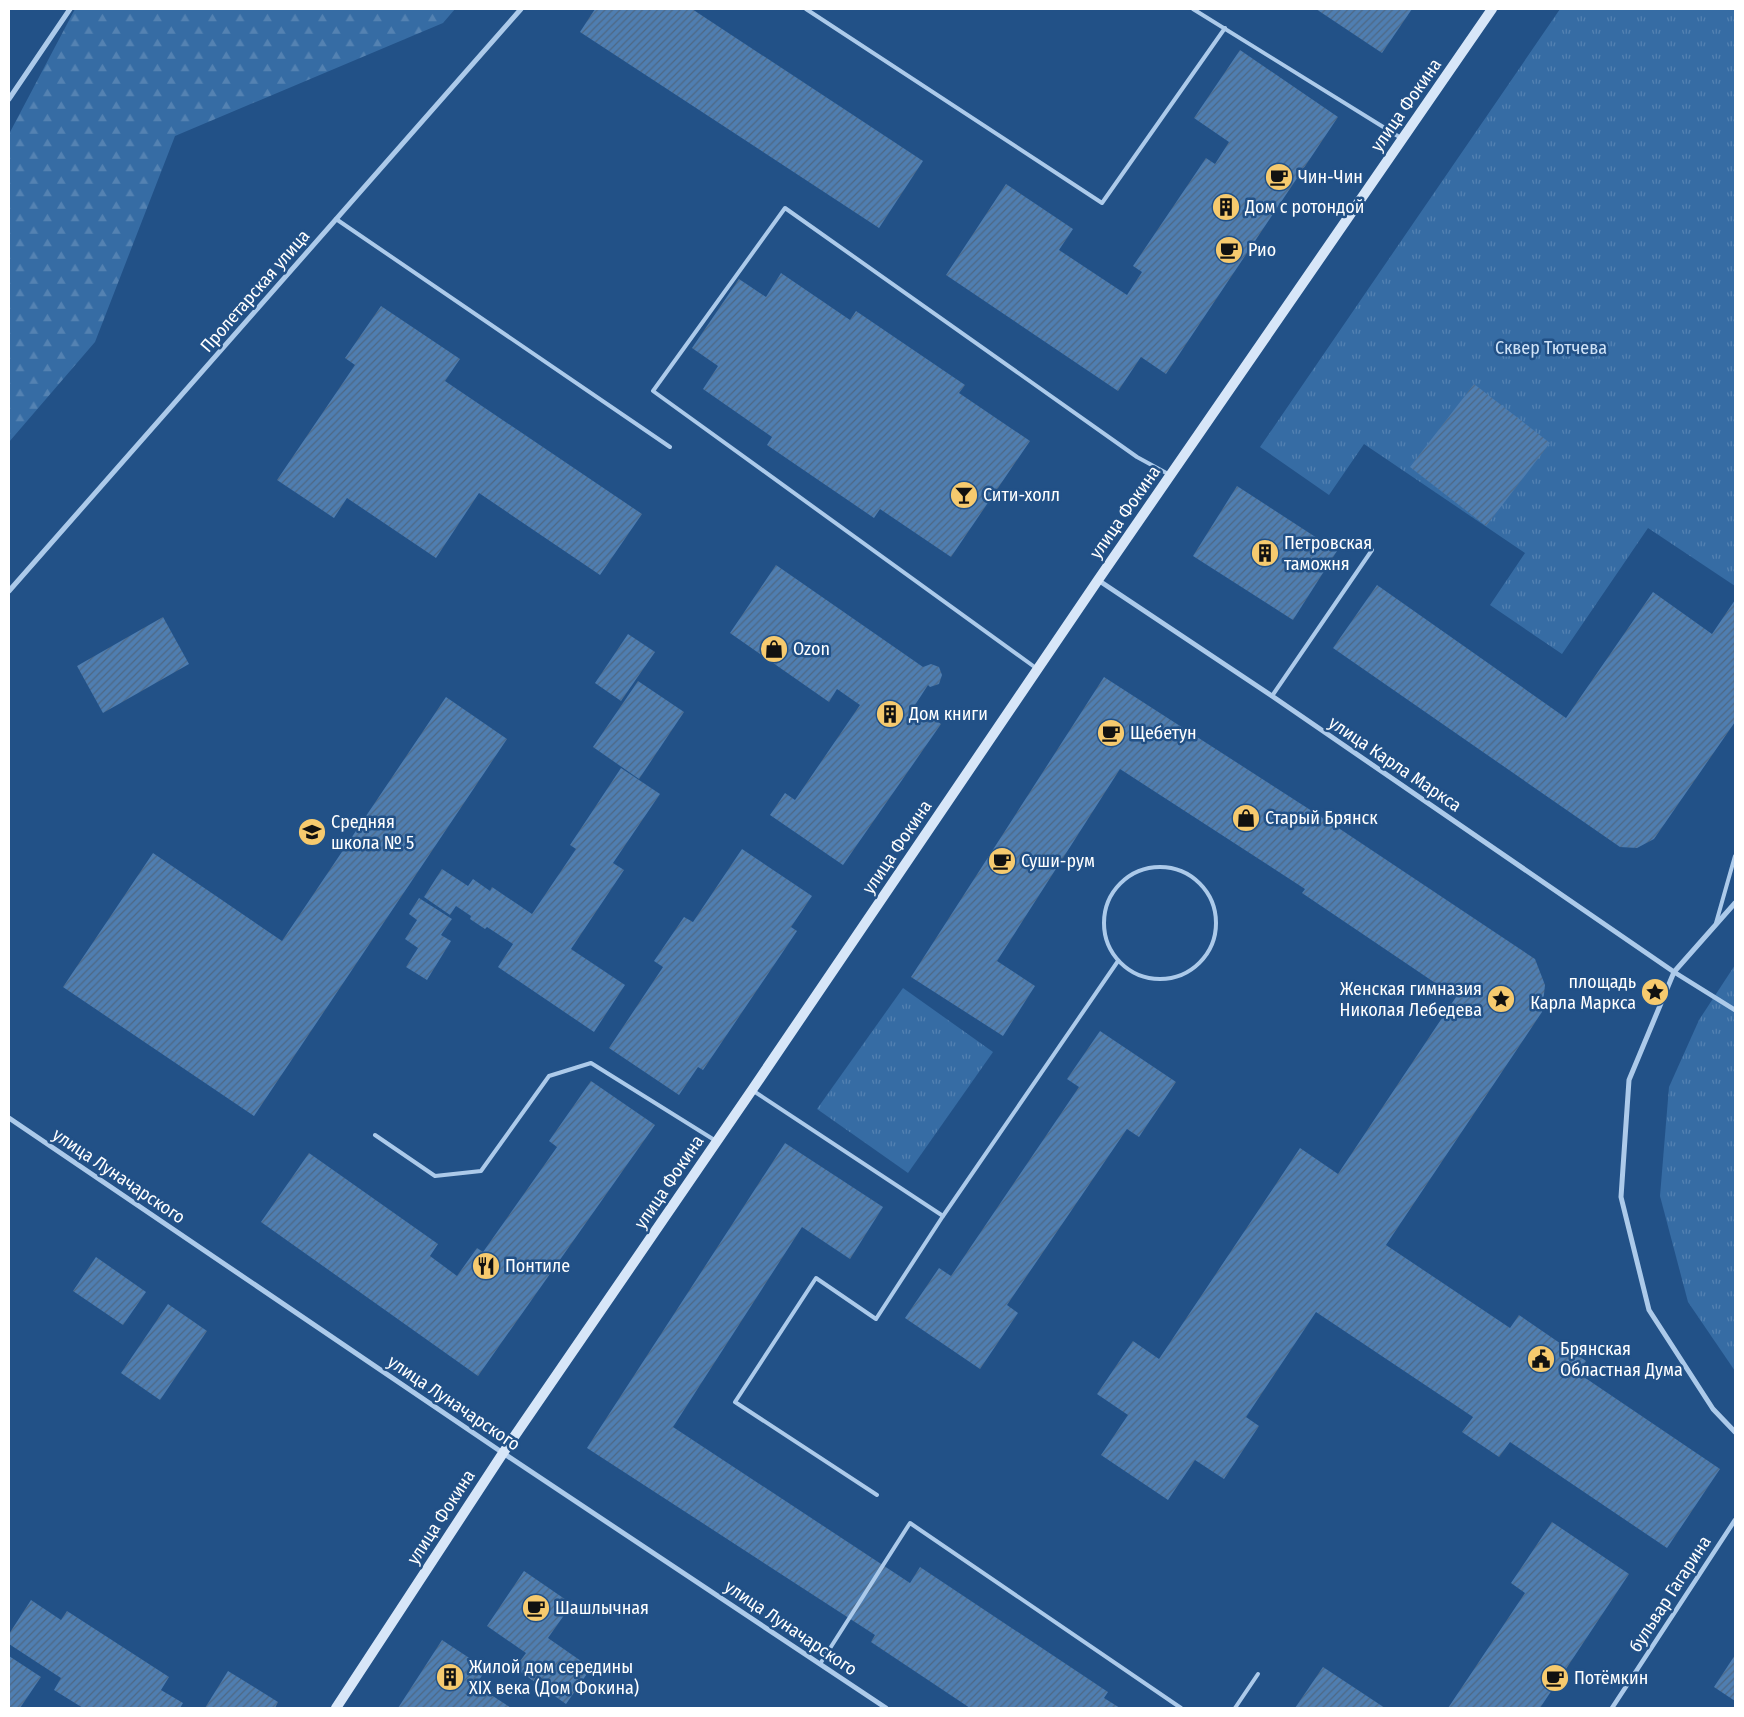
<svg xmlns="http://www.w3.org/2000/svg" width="1744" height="1717" viewBox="0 0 1744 1717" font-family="'Fira Sans Condensed',sans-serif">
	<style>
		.forest { fill: url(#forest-firs) }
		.park { fill: url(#park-tufts) }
		.building { fill: url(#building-hatch) }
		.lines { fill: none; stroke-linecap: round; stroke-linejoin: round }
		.service { stroke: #accaea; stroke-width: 4 }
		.pedestrian { stroke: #accaea; stroke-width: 4.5 }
		.minor { stroke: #accaea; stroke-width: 5 }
		.secondary { stroke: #d7e6f8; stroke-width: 10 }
		.labels { text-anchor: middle; stroke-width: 5; stroke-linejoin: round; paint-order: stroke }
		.street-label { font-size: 18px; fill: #fff; stroke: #225187 }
		.poi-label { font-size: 18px; fill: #fff; stroke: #225187; text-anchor: start }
		.park-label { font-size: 18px; fill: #d0e3f7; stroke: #225187 }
	</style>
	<defs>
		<pattern id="forest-firs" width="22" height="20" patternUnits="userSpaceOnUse" patternTransform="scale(1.25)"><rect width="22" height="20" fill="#366ca4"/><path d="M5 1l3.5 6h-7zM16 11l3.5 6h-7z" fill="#5482b2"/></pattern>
		<pattern id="park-tufts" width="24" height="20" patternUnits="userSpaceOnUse" patternTransform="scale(1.25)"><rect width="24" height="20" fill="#366ca4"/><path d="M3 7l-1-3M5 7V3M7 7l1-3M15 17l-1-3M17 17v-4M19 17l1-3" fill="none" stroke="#5482b2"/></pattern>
		<pattern id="building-hatch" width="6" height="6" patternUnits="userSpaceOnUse" patternTransform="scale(1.25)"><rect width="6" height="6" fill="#4f7eb1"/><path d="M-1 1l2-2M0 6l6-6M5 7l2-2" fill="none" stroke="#4e6884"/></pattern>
	</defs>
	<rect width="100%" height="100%" fill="#225187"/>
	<path class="forest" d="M75,9H455L443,23L175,136L95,342L9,442V134Z"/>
	<g class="park">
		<path d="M1560,9H1735V586L1648,528L1562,654L1490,605L1525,553L1364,444L1329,495L1260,447Z"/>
		<path d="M1735,965V1371L1688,1302L1660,1196L1669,1087L1699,1020Z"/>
		<path d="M903,988L993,1052L908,1173L817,1109Z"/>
	</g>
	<g class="building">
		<path d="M595,9H692L923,161L879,228L580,32Z"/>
		<path d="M1316,9H1412L1382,53Z"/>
		<path d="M1240,50L1338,117L1166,374L1141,357L1118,391L946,275L1006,184L1073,229L1059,250L1127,295L1142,272L1133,266L1206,158L1215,164L1229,142L1194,118Z"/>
		<path d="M781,273L850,320L856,311L965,385L959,393L1030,441L951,557L880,509L874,518L767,445L772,437L703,389L718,366L692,348L739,279L766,297Z"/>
		<path d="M381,306L460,359L445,381L642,514L600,575L479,493L436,558L347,498L334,518L277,480L355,365L345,358Z"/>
		<path d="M1474,384L1550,443L1486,526L1410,467Z"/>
		<path d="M1237,486L1337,551L1293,620L1193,556Z"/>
		<path d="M776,565L923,667L931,664L939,667L942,675L939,684L930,687L928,685L915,705L941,724L843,865L770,815L785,793L795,800L860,705L837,689L829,702L730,633Z"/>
		<path d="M1377,585L1566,718L1653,592L1712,634L1735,600V722L1654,839L1637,848L1620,847L1333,648Z"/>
		<path d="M163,617L189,664L103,713L77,666Z"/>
		<path d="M628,634L655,652L621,701L595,683Z"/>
		<path d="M1104,677L1343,831L1535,959L1545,985L1542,1012L1386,1245L1510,1328L1519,1315L1586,1361L1578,1373L1720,1469L1667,1548L1510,1442L1499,1457L1462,1432L1473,1417L1316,1312L1246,1417L1259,1426L1224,1479L1195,1460L1168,1500L1101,1455L1128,1415L1097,1394L1133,1341L1159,1359L1300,1148L1338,1174L1456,997L1302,893L1305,889L1120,769L997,961L1035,986L1003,1036L911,977Z"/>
		<path d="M638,681L684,712L639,779L593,747Z"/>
		<path d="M446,697L507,739L254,1116L63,987L153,853L282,941Z"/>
		<path d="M621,768L660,794L613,863L624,870L571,949L625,985L594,1032L498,967L513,944L487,927L485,929L470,919L471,916L456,906L450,915L424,897L442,869L468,886L473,879L490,891L492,887L532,914L576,849L570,845Z"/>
		<path d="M742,849L812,896L791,927L797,931L703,1070L698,1067L679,1095L609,1048L663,967L654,961L684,917L693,922Z"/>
		<path d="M419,898L452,919L441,935L451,941L427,980L406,967L418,948L405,939L417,920L409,914Z"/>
		<path d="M1100,1031L1176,1082L1139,1137L1127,1129L1007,1305L1018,1313L980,1369L905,1318L939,1268L951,1276L1079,1087L1067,1079Z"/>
		<path d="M591,1081L655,1125L478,1376L261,1222L309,1153L438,1244L430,1256L457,1276L477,1248L483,1252L557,1147L549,1141Z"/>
		<path d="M785,1143L883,1207L850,1259L802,1227L673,1427L910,1583L920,1567L1108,1692L1104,1698L1120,1708H970L871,1642L875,1635L587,1448Z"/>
		<path d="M96,1257L146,1292L123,1325L73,1291Z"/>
		<path d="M168,1304L207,1331L160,1400L121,1373Z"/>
		<path d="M1552,1522L1629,1574L1540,1708H1448L1525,1593L1511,1583Z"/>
		<path d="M524,1571L572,1604L548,1638L591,1668L566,1704L515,1668L526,1653L487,1626Z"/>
		<path d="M31,1600L61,1620L67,1611L169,1677L161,1690L183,1703L180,1708H83L54,1690L61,1678L9,1644V1634Z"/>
		<path d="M442,1640L486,1669L476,1685L511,1708H398Z"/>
		<path d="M1735,1655V1701L1714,1687Z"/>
		<path d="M9,1656L41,1677L20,1708H9Z"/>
		<path d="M1323,1667L1385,1708H1295Z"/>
		<path d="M228,1671L278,1702L275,1708H205Z"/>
	</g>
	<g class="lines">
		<g class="service">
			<path d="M806,9L1102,203L1225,28"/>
			<path d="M1193,9L1401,138"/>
			<path d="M336,219L670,447"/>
			<path d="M1036,668L653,391L785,208L1137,457L1170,475"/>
			<path d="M1272,696L1372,550"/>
			<circle cx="1160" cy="923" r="56"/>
			<path d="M1716,923L1735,856"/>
			<path d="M752,1090L943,1216"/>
			<path d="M375,1135L435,1176L481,1171L549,1076L591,1063L716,1141"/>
			<path d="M877,1495L735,1402L816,1278L876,1319L943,1216L1118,961"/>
			<path d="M820,1664L910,1523L1181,1708"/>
			<path d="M1235,1708L1258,1674"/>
		</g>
		<g class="pedestrian">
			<path d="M1674,972L1735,1010"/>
			<path d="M1612,1708L1735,1520"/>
		</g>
		<g class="minor">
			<path d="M9,99L70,9"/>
			<path d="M1098,580L1272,696L1674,972"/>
			<path d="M9,591L521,9"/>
			<path d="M1735,903L1674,972L1629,1080L1621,1197L1649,1310L1713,1409L1735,1432"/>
			<path d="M9,1118L503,1453L886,1708"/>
		</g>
		<path class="secondary" d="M336,1708L503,1453L752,1090L1098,580L1492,9"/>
	</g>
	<defs>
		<symbol id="cafe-disc" viewBox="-11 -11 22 22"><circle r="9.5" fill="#f6ca6e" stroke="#225187"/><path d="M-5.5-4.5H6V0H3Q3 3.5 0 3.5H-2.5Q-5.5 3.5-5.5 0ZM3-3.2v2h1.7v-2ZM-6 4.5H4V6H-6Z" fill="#111"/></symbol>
		<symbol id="building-disc" viewBox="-11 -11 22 22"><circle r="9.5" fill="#f6ca6e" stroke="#225187"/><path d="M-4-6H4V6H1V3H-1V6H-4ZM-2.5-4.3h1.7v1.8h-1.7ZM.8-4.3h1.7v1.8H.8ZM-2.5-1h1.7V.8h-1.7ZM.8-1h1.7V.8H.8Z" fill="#111"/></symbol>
		<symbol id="bar-disc" viewBox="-11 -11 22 22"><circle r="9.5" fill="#f6ca6e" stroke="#225187"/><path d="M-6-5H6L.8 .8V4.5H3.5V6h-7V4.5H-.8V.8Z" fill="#111"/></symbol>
		<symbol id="shop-disc" viewBox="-11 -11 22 22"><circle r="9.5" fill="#f6ca6e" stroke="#225187"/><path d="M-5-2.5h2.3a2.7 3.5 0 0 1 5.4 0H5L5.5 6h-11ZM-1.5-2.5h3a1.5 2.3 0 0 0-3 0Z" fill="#111"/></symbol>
		<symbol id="school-disc" viewBox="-11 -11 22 22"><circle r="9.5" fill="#f6ca6e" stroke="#225187"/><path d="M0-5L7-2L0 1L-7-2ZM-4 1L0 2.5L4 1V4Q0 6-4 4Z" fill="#111"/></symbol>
		<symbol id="sight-disc" viewBox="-11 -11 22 22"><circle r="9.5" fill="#f6ca6e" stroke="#225187"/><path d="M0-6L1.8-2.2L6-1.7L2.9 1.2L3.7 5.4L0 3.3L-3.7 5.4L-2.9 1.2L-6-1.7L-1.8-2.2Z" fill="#111"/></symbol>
		<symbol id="restaurant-disc" viewBox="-11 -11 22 22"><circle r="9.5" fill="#f6ca6e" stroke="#225187"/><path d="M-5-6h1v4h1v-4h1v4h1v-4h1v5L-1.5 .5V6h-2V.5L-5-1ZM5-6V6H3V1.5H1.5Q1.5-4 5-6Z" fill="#111"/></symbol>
		<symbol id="civic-disc" viewBox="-11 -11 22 22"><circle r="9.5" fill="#f6ca6e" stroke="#225187"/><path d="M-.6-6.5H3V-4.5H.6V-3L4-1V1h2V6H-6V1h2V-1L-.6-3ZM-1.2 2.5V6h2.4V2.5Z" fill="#111"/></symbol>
	</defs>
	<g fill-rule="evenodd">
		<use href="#cafe-disc" x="1263" y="161" width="32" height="32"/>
		<use href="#building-disc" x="1210" y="191" width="32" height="32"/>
		<use href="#cafe-disc" x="1213" y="234" width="32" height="32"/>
		<use href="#bar-disc" x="948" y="479" width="32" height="32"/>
		<use href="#building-disc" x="1249" y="537" width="32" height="32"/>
		<use href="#shop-disc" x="758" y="633" width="32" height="32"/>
		<use href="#building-disc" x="874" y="698" width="32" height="32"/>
		<use href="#cafe-disc" x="1095" y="717" width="32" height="32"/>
		<use href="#shop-disc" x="1230" y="802" width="32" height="32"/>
		<use href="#school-disc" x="296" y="816" width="32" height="32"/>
		<use href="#cafe-disc" x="986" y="845" width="32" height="32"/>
		<use href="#sight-disc" x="1639" y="976" width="32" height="32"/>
		<use href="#sight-disc" x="1485" y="983" width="32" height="32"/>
		<use href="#restaurant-disc" x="470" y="1250" width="32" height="32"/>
		<use href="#civic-disc" x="1525" y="1343" width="32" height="32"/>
		<use href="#cafe-disc" x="520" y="1592" width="32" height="32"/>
		<use href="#building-disc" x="434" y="1661" width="32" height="32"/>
		<use href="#cafe-disc" x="1539" y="1662" width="32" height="32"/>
	</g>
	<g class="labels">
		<g class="street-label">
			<text transform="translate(1406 105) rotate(-55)" y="6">улица Фокина</text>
			<text transform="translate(255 291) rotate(-49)" y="6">Пролетарская улица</text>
			<text transform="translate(1125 512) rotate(-55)" y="6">улица Фокина</text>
			<text transform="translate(1395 764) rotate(34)" y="6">улица Карла Маркса</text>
			<text transform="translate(897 847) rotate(-56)" y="6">улица Фокина</text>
			<text transform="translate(119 1176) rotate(34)" y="6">улица Луначарского</text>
			<text transform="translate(669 1182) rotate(-56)" y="6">улица Фокина</text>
			<text transform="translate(454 1403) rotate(34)" y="6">улица Луначарского</text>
			<text transform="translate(441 1517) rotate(-57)" y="6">улица Фокина</text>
			<text transform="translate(1670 1594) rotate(-57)" y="6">бульвар Гагарина</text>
			<text transform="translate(791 1628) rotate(34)" y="6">улица Луначарского</text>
		</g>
		<g class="poi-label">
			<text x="1298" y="183">Чин-Чин</text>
			<text x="1245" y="213">Дом с ротондой</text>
			<text x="1248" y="256">Рио</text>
			<text x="983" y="501">Сити-холл</text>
			<text x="1284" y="549">Петровская<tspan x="1284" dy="21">таможня</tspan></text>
			<text x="793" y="655">Ozon</text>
			<text x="909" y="720">Дом книги</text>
			<text x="1130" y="739">Щебетун</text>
			<text x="1265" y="824">Старый Брянск</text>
			<text x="331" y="828">Средняя<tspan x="331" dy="21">школа № 5</tspan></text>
			<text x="1021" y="867">Суши-рум</text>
			<text x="1636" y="988" text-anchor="end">площадь<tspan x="1636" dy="21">Карла Маркса</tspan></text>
			<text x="1482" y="995" text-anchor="end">Женская гимназия<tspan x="1482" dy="21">Николая Лебедева</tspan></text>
			<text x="505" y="1272">Понтиле</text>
			<text x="1560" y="1355">Брянская<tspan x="1560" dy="21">Областная Дума</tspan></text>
			<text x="555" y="1614">Шашлычная</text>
			<text x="469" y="1673">Жилой дом середины<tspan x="469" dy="21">XIX века (Дом Фокина)</tspan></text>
			<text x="1574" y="1684">Потёмкин</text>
		</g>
		<g class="park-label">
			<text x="1551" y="354">Сквер Тютчева</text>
		</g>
	</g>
	<rect width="1744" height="1717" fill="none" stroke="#ffffff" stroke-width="20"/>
</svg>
